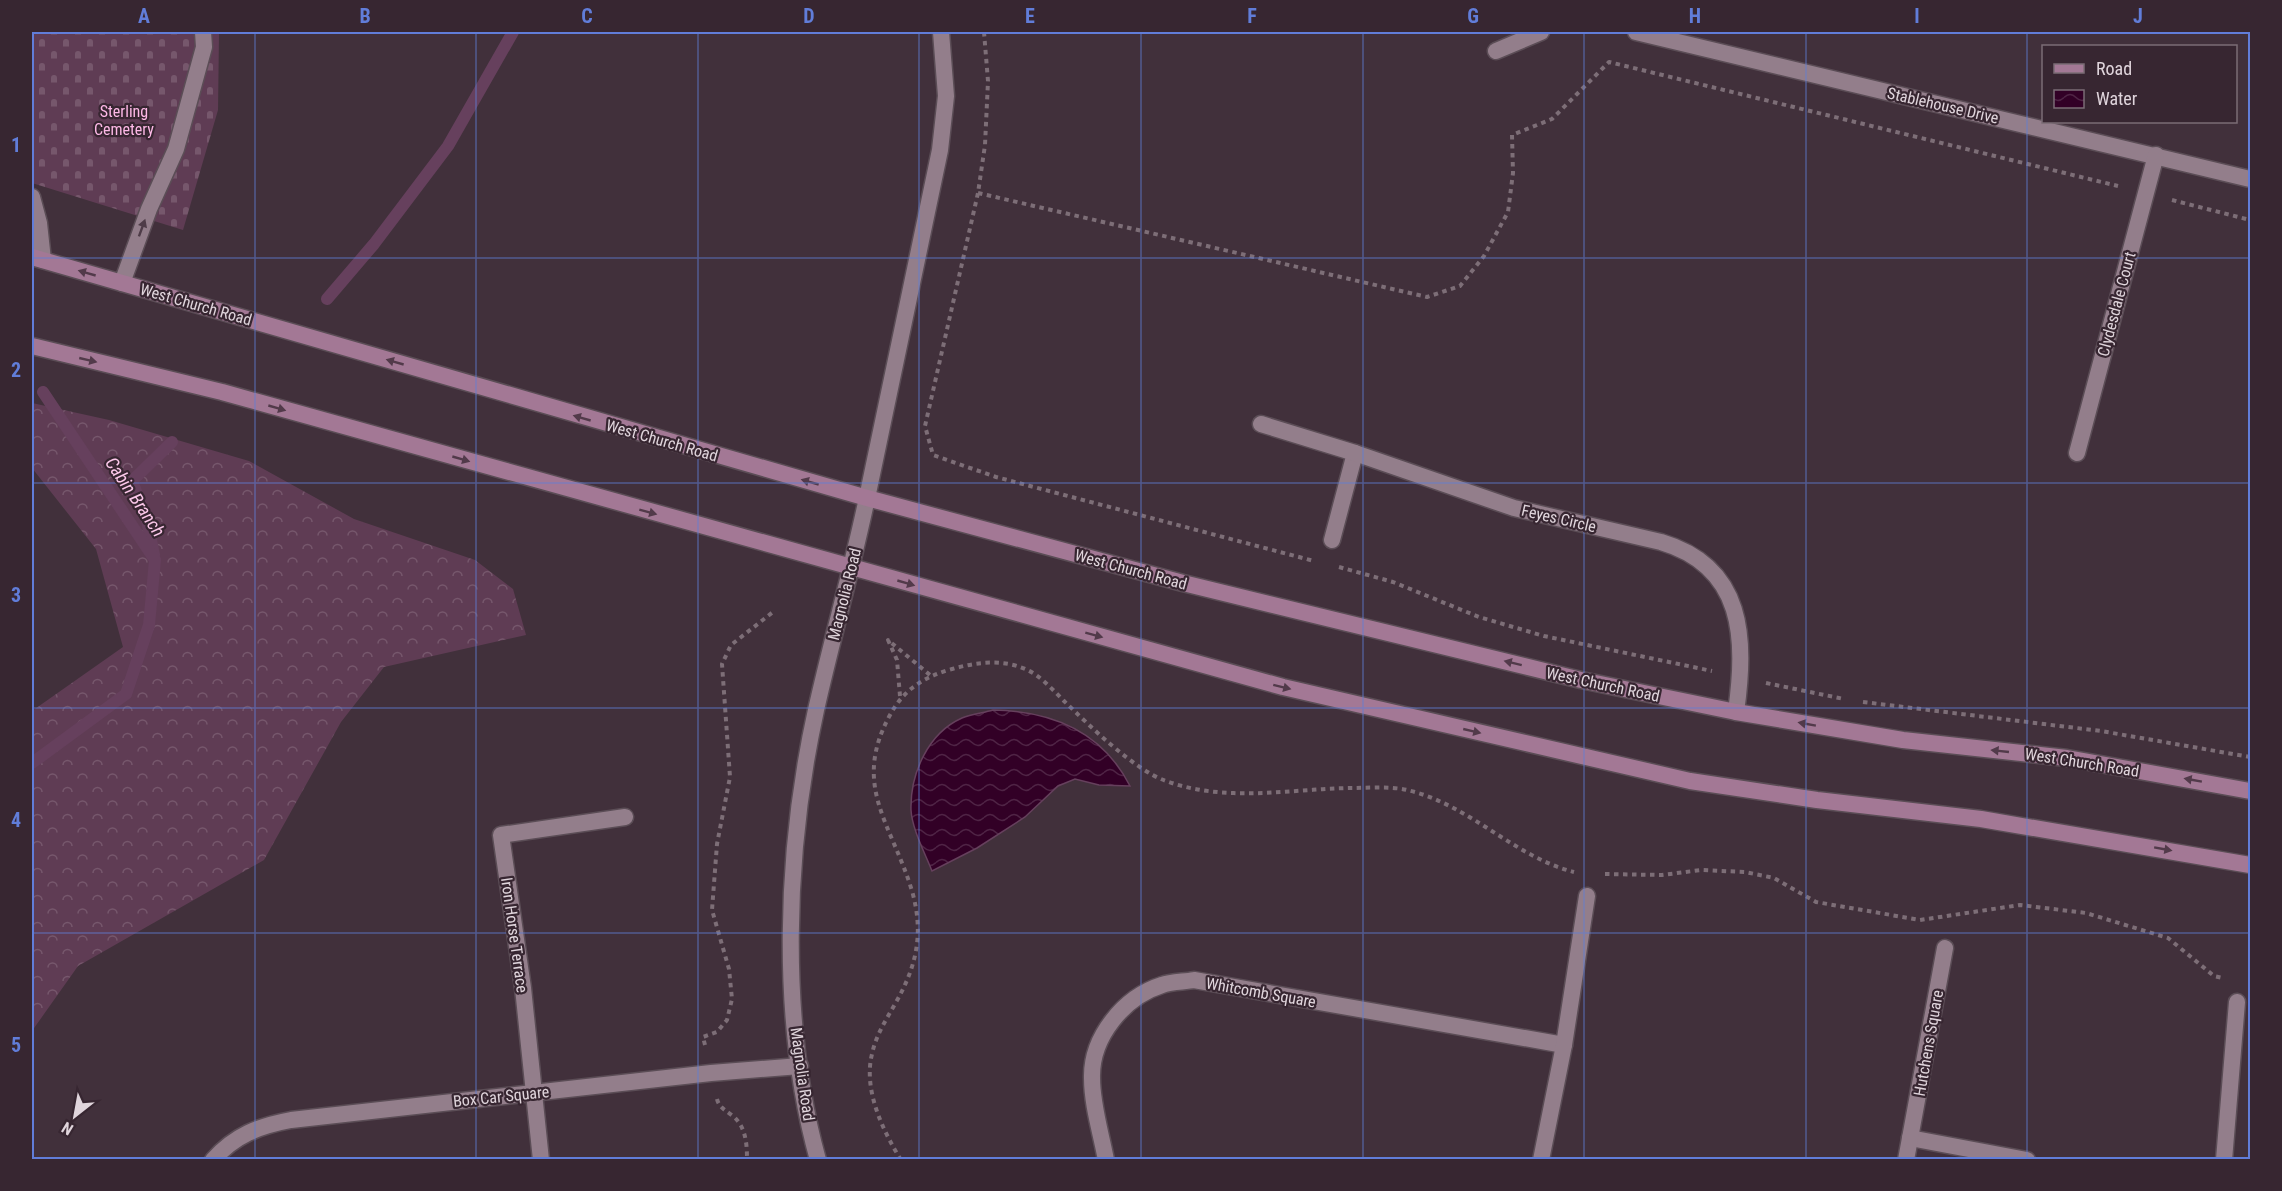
<svg xmlns="http://www.w3.org/2000/svg" width="2282" height="1191" viewBox="0 0 2282 1191" font-family="'Roboto Condensed',sans-serif">
	<style>
		.forest { fill: url(#forest-crowns) }
		.cemetery { fill: url(#cemetery-stones) }
		.water { fill: url(#water-waves); stroke: #66405d; stroke-width: 1.5 }
		.lines { fill: none; stroke-linecap: round; stroke-linejoin: round }
		.stream { stroke: #66405d; stroke-width: 12 }
		.service-casing { stroke: #5b4d56; stroke-width: 19 }
		.minor-casing { stroke: #5b4d56; stroke-width: 19 }
		.tertiary-casing { stroke: #5b4d56; stroke-width: 19 }
		.secondary-casing { stroke: #5b4d56; stroke-width: 19 }
		.path { stroke: #7d6e77; stroke-width: 4; stroke-dasharray: 4.5 4.5; stroke-linecap: butt }
		.service { stroke: #937e8b; stroke-width: 16 }
		.minor { stroke: #937e8b; stroke-width: 16 }
		.tertiary { stroke: #937e8b; stroke-width: 16 }
		.secondary { stroke: #a37895; stroke-width: 16 }
		.oneway { fill: #4e3c48 }
		.oneway2 { fill: #523a4a }
		.grid { fill: none; stroke: #617dd9; stroke-width: 1.5; stroke-opacity: 0.55 }
		.labels { text-anchor: middle; stroke-width: 4.5; stroke-linejoin: round; paint-order: stroke }
		.street-label { font-size: 16px; fill: #e0d5dc; stroke: #372631 }
		.park-label { font-size: 16px; fill: #feb9e7; stroke: #372631 }
		.water-label { font-size: 18px; font-style: italic; fill: #fcc8ea; stroke: #372631 }
		.neatline { fill: none; stroke: #617dd9; stroke-width: 2 }
		.grid-label { font-size: 20px; text-anchor: middle; font-weight: bold; fill: #617dd9 }
	</style>
	<defs>
		<pattern id="forest-crowns" width="20" height="18" patternUnits="userSpaceOnUse" patternTransform="scale(1.5)"><rect width="20" height="18" fill="#5f3c54"/><path d="M2 6a3 3 0 1 1 6 0M12 15a3 3 0 1 1 6 0" fill="none" stroke="#76576c"/></pattern>
		<pattern id="cemetery-stones" width="16" height="16" patternUnits="userSpaceOnUse" patternTransform="scale(1.5)"><rect width="16" height="16" fill="#5f3c54"/><path d="M2 7V4a2 2 0 0 1 4 0v3zM10 15v-3a2 2 0 0 1 4 0v3z" fill="#76576c"/></pattern>
		<pattern id="water-waves" width="16" height="10" patternUnits="userSpaceOnUse" patternTransform="scale(1.5)"><rect width="16" height="10" fill="#320026"/><path d="M0 5q4-4 8 0t8 0" fill="none" stroke="#4f2445"/></pattern>
	</defs>
	<rect width="100%" height="100%" fill="#41303b"/>
	<path class="forest" d="M32,403L109,420L249,461L354,519L475,560L513,589L526,635L384,667L341,722L264,860L78,966L32,1031V711L123,647L96,549L32,468Z"/>
	<path class="cemetery" d="M32,32H219L218,110L183,230L32,183Z"/>
	<path class="water" d="M993,710C1051,711 1102,731 1130,786L1099,785L1075,779L1058,786L1025,817L977,848L932,871C925,853 912,829 911,810C910,774 928,733 962,718C972,714 983,713 993,710Z"/>
	<g class="lines">
		<g class="stream">
			<path d="M327,299L374,244L448,146L513,32"/>
			<path d="M154,555L147,520L132,481L172,442"/>
			<path d="M32,763L126,694L149,625L155,560L43,392"/>
		</g>
		<defs>
			<g id="service">
				<path d="M32,197L39,223L43,260"/>
				<path d="M122,283L149,209L176,149L204,47L203,32"/>
				<path d="M1332,540L1355,453"/>
			</g>
			<g id="minor">
				<path d="M1636,32L2250,179"/>
				<path d="M1496,51L1541,32"/>
				<path d="M1261,424L1355,453L1514,508L1661,542C1745,567 1746,639 1736,712"/>
				<path d="M2077,453L2156,155"/>
				<path d="M867,498L940,150L946,96L941,32"/>
				<path d="M1910,1138L2027,1160"/>
				<path d="M213,1160C235,1135 259,1126 291,1120L711,1073L800,1066"/>
				<path d="M541,1160L523,988L501,835L625,817"/>
				<path d="M1106,1160C1101,1133 1092,1105 1092,1078C1091,1037 1124,997 1162,985C1172,981 1184,982 1194,980L1564,1045"/>
				<path d="M1541,1160L1564,1045L1587,896"/>
				<path d="M1906,1160L1945,948"/>
				<path d="M2224,1160L2237,1002"/>
			</g>
			<path id="tertiary" d="M818,1160C779,1020 785,851 816,710C832,639 852,569 867,498"/>
			<g id="secondary">
				<path d="M32,257L867,498L1183,583L1581,680L1736,712L1903,740L2067,758L2250,791"/>
				<path d="M32,346L222,392L1283,687L1690,781L1817,800L1981,819L2250,865"/>
			</g>
		</defs>
		<use href="#service" class="service-casing"/>
		<use href="#minor" class="minor-casing"/>
		<use href="#tertiary" class="tertiary-casing"/>
		<use href="#secondary" class="secondary-casing"/>
		<g class="path">
			<path d="M984,32L988,81L985,145L978,193L925,426L933,455L996,477L1314,561"/>
			<path d="M978,193L1427,297L1460,286L1484,256L1508,212L1513,173L1512,135L1552,119L1609,62L2118,186"/>
			<path d="M2172,200L2250,220"/>
			<path d="M1339,567L1393,582L1479,617L1544,636L1712,671"/>
			<path d="M1766,683L1844,699"/>
			<path d="M900,696L897,660L888,640L930,675"/>
			<path d="M1863,702L2101,731L2250,757"/>
			<path d="M1605,874L1662,875L1701,870L1745,872L1774,878L1816,902L1920,920L2020,905L2086,913L2168,938L2214,976L2223,978"/>
			<path d="M705,1045L703,1037L717,1032L727,1020L732,999L729,969L712,910L717,844L730,777L722,664L731,645L773,612"/>
			<path d="M717,1099C719,1108 727,1111 734,1117C746,1128 747,1144 747,1160"/>
			<path d="M901,1160C883,1131 863,1090 872,1054C876,1035 886,1020 895,1004C917,966 924,933 912,891C892,824 851,786 890,715C904,689 924,677 952,669C980,661 1011,658 1036,675C1046,682 1055,692 1064,701C1089,725 1134,770 1166,781C1227,803 1289,789 1351,788C1369,788 1390,786 1407,790C1469,804 1514,857 1574,872"/>
		</g>
		<use href="#service" class="service"/>
		<use href="#minor" class="minor"/>
		<use href="#tertiary" class="tertiary"/>
		<use href="#secondary" class="secondary"/>
	</g>
	<defs><path id="oneway-solid" d="M-6-.8H1V-3.2L6.5 0L1 3.2V.8H-6Z" transform="scale(1.5)"/></defs>
	<use class="oneway" href="#oneway-solid" transform="translate(142 228) rotate(-70)"/>
	<g class="oneway2">
		<use href="#oneway-solid" transform="translate(87 273) rotate(-164)"/>
		<use href="#oneway-solid" transform="translate(88 360) rotate(13)"/>
		<use href="#oneway-solid" transform="translate(395 362) rotate(-164)"/>
		<use href="#oneway-solid" transform="translate(277 408) rotate(16)"/>
		<use href="#oneway-solid" transform="translate(582 418) rotate(-164)"/>
		<use href="#oneway-solid" transform="translate(461 459) rotate(16)"/>
		<use href="#oneway-solid" transform="translate(810 482) rotate(-164)"/>
		<use href="#oneway-solid" transform="translate(648 512) rotate(15)"/>
		<use href="#oneway-solid" transform="translate(906 583) rotate(16)"/>
		<use href="#oneway-solid" transform="translate(1094 635) rotate(15)"/>
		<use href="#oneway-solid" transform="translate(1513 663) rotate(-166)"/>
		<use href="#oneway-solid" transform="translate(1282 687) rotate(14)"/>
		<use href="#oneway-solid" transform="translate(1807 724) rotate(-170)"/>
		<use href="#oneway-solid" transform="translate(1472 731) rotate(13)"/>
		<use href="#oneway-solid" transform="translate(2000 751) rotate(-174)"/>
		<use href="#oneway-solid" transform="translate(2193 780) rotate(-170)"/>
		<use href="#oneway-solid" transform="translate(2163 849) rotate(10)"/>
	</g>
	<path class="grid" d="M255,32V1160M476,32V1160M698,32V1160M919,32V1160M1141,32V1160M1363,32V1160M1584,32V1160M1806,32V1160M2027,32V1160M32,258H2250M32,483H2250M32,708H2250M32,933H2250"/>
	<g class="labels">
		<g class="street-label">
			<text transform="translate(1943 105) rotate(13)" y="6">Stablehouse Drive</text>
			<text transform="translate(196 304) rotate(16)" y="6">West Church Road</text>
			<text transform="translate(2116 304) rotate(-75)" y="6">Clydesdale Court</text>
			<text transform="translate(662 440) rotate(16)" y="6">West Church Road</text>
			<text transform="translate(1559 518) rotate(13)" y="6">Feyes Circle</text>
			<text transform="translate(1131 569) rotate(15)" y="6">West Church Road</text>
			<text transform="translate(844 594) rotate(-76)" y="6">Magnolia Road</text>
			<text transform="translate(1603 684) rotate(12)" y="6">West Church Road</text>
			<text transform="translate(2082 762) rotate(9)" y="6">West Church Road</text>
			<text transform="translate(515 935) rotate(82)" y="6">Iron Horse Terrace</text>
			<text transform="translate(1261 992) rotate(10)" y="6">Whitcomb Square</text>
			<text transform="translate(1928 1043) rotate(-80)" y="6">Hutchens Square</text>
			<text transform="translate(803 1074) rotate(82)" y="6">Magnolia Road</text>
			<text transform="translate(501 1096) rotate(-6)" y="6">Box Car Square</text>
		</g>
		<g class="park-label">
			<text x="124" y="117">Sterling<tspan x="124" dy="18">Cemetery</tspan></text>
		</g>
		<g class="water-label">
			<text transform="translate(135 497) rotate(56)" y="6">Cabin Branch</text>
		</g>
	</g>
	<rect width="2282" height="1191" fill="none" stroke="#372631" stroke-width="66"/>
	<rect x="2042" y="45" width="195" height="78" fill="#372631" stroke="#7b6c75" stroke-width="1.5"/>
	<rect x="2054" y="64" width="30" height="9" fill="#a37895" stroke="#7b6c75" stroke-width="1.5"/>
	<text x="2096" y="75" font-size="18" fill="#e0d5dc">Road</text>
	<rect x="2054" y="90" width="30" height="18" fill="url(#water-waves)" stroke="#7b6c75" stroke-width="1.5"/>
	<text x="2096" y="105" font-size="18" fill="#e0d5dc">Water</text>
	<g transform="translate(75 1116) rotate(211)" stroke="#372631" stroke-width="4.5" paint-order="stroke">
	<path d="M0-4.5L10 22L0 15L-10 22Z" fill="#e0d5dc"/>
	<text y="-9" font-size="16" font-weight="bold" text-anchor="middle" fill="#e0d5dc">N</text>
	</g>
	<rect x="33" y="33" width="2216" height="1125" class="neatline"/>
	<g class="grid-label">
		<text x="144" y="23">A</text>
		<text x="365" y="23">B</text>
		<text x="587" y="23">C</text>
		<text x="809" y="23">D</text>
		<text x="1030" y="23">E</text>
		<text x="1252" y="23">F</text>
		<text x="1473" y="23">G</text>
		<text x="1695" y="23">H</text>
		<text x="1917" y="23">I</text>
		<text x="2138" y="23">J</text>
		<text x="16" y="152">1</text>
		<text x="16" y="377">2</text>
		<text x="16" y="602">3</text>
		<text x="16" y="827">4</text>
		<text x="16" y="1052">5</text>
	</g>
</svg>
